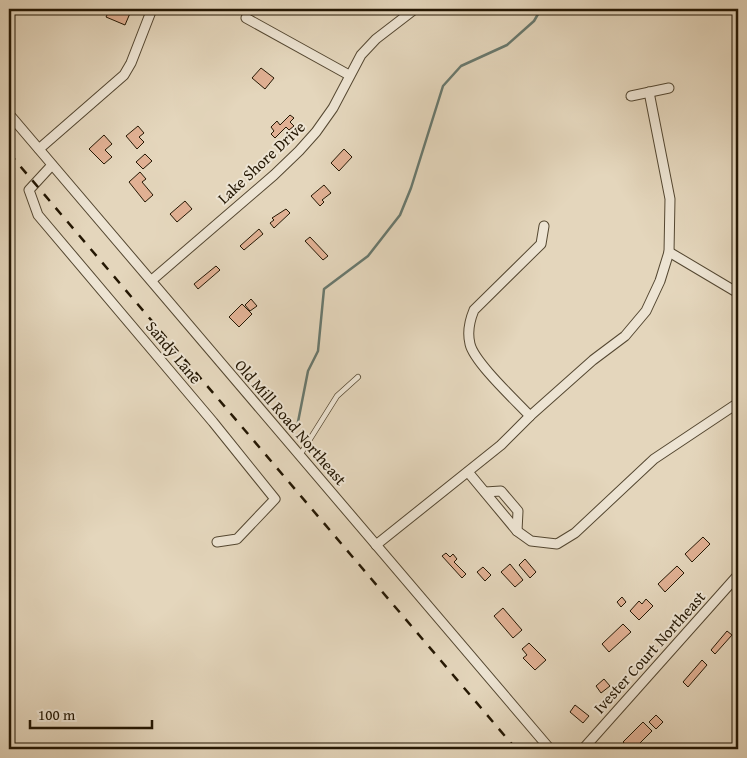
<svg xmlns="http://www.w3.org/2000/svg" width="747" height="758" viewBox="0 0 747 758" font-family="'Gentium Book Plus',serif">
	<style>
		.lines { fill: none; stroke-linecap: round; stroke-linejoin: round }
		.stream { stroke: #68786d; stroke-width: 2.5 }
		.building { fill: #e1b194; stroke: #241703 }
		.service-casing { stroke: #544731; stroke-width: 6 }
		.minor-casing { stroke: #544731; stroke-width: 11 }
		.service { stroke: #ede4d3; stroke-width: 4.5 }
		.minor { stroke: #ede4d3; stroke-width: 9 }
		.rail { stroke: #241703; stroke-width: 2.5; stroke-dasharray: 9 9; stroke-linecap: butt }
		.labels { text-anchor: middle; stroke-width: 4; stroke-linejoin: round; paint-order: stroke }
		.street-label { font-size: 16px; fill: #241703; stroke: #ede4d3 }
	</style>
	<rect width="100%" height="100%" fill="#e4d6bc"/>
	<filter id="stains"><feTurbulence type="fractalNoise" baseFrequency=".004" numOctaves="4"/><feColorMatrix values="0 0 0 0 .2 0 0 0 0 .09 0 0 0 0 .02 0 0 0 .5 -.17"/></filter>
	<radialGradient id="worn" r=".72"><stop offset=".6" stop-color="#630" stop-opacity="0"/><stop offset="1" stop-color="#630" stop-opacity=".3"/></radialGradient>
	<g class="lines">
		<path class="stream" d="M297,427L308,371L318,351L324,289L368,256L400,215L411,188L443,86L461,66L507,45L534,21L541,9"/>
	</g>
	<g class="building">
		<path d="M110,9L131,11L125,25L106,17Z"/>
		<path d="M261,68L274,78L265,89L252,78Z"/>
		<path d="M290,115L294,118L290,122L294,126L289,130L286,127L275,138L271,134L274,131L271,127L277,121L280,125Z"/>
		<path d="M138,126L144,133L139,137L144,142L137,149L126,136Z"/>
		<path d="M104,135L112,144L105,150L112,157L104,164L89,149Z"/>
		<path d="M344,149L352,157L339,171L331,163Z"/>
		<path d="M145,154L152,161L143,169L136,162Z"/>
		<path d="M140,172L146,179L142,182L153,195L145,202L129,182Z"/>
		<path d="M324,185L331,193L322,200L324,202L320,206L311,196Z"/>
		<path d="M185,201L192,209L177,222L170,214Z"/>
		<path d="M286,209L290,213L274,228L270,223L274,220L272,218Z"/>
		<path d="M259,229L263,234L244,250L240,246Z"/>
		<path d="M310,237L328,256L323,260L305,241Z"/>
		<path d="M216,266L220,270L198,289L194,284Z"/>
		<path d="M251,299L257,306L250,311L245,305Z"/>
		<path d="M242,304L252,314L239,327L229,317Z"/>
		<path d="M703,537L710,544L692,562L685,554Z"/>
		<path d="M446,553L450,557L453,554L457,559L454,562L466,574L462,578L442,556Z"/>
		<path d="M525,559L536,572L530,578L519,565Z"/>
		<path d="M510,564L523,580L515,587L501,572Z"/>
		<path d="M677,566L684,573L665,592L658,584Z"/>
		<path d="M483,567L491,575L485,581L477,572Z"/>
		<path d="M622,597L626,602L621,607L617,602Z"/>
		<path d="M646,599L653,606L639,620L630,611L639,601L642,604Z"/>
		<path d="M503,608L522,630L513,638L494,616Z"/>
		<path d="M623,624L631,632L609,652L602,644Z"/>
		<path d="M727,631L732,635L715,654L711,650Z"/>
		<path d="M529,643L546,660L535,670L523,658L527,655L522,649Z"/>
		<path d="M702,660L707,665L688,687L683,682Z"/>
		<path d="M604,679L610,686L601,693L596,686Z"/>
		<path d="M575,705L589,716L583,723L570,712Z"/>
		<path d="M656,715L663,722L656,729L649,722Z"/>
		<path d="M643,722L652,731L634,749H631L623,742Z"/>
	</g>
	<g class="lines">
		<defs>
			<path id="service" d="M300,455L337,396L358,377"/>
			<g id="minor">
				<path d="M246,18L349,75"/>
				<path d="M631,96L669,88"/>
				<path d="M9,114L550,749"/>
				<path d="M39,149L124,75L131,63L152,9"/>
				<path d="M52,165L29,190L38,215L213,422L275,499L237,539L217,542"/>
				<path d="M669,252L738,293"/>
				<path d="M152,280L274,175L299,151L316,132L333,108L361,55L376,39L415,9"/>
				<path d="M530,416C516,401 474,362 470,344C467,332 469,322 474,310L541,244L544,226"/>
				<path d="M468,472L517,531L531,541L557,544L575,533L654,459L738,403"/>
				<path d="M485,492L501,491L518,511L517,531"/>
				<path d="M376,545L501,445L530,416L593,360L625,336L646,311L660,281L669,252L670,199L649,92"/>
				<path d="M583,749L738,575"/>
			</g>
		</defs>
		<use href="#service" class="service-casing"/>
		<use href="#minor" class="minor-casing"/>
		<use href="#service" class="service"/>
		<use href="#minor" class="minor"/>
		<path class="rail" d="M9,153L516,749"/>
	</g>
	<g class="labels">
		<g class="street-label">
			<text transform="translate(261 162) rotate(-43)" y="6">Lake Shore Drive</text>
			<text transform="translate(174 352) rotate(50)" y="6">Sandy Lane</text>
			<text transform="translate(291 422) rotate(49)" y="6">Old Mill Road Northeast</text>
			<text transform="translate(649 652) rotate(-48)" y="6">Ivester Court Northeast</text>
		</g>
	</g>
	<rect width="747" height="758" fill="none" stroke="#e4d6bc" stroke-width="30"/>
	<rect x="10" y="10" width="727" height="738" fill="none" stroke="#241703" stroke-width="2.5"/>
	<rect x="15" y="15" width="717" height="728" fill="none" stroke="#241703"/>
	<path d="M30 720v8h122v-8" fill="none" stroke="#241703" stroke-width="2.5"/>
	<text x="38" y="720" font-size="15" fill="#241703" stroke="#ede4d3" stroke-width="4" paint-order="stroke">100 m</text>
	<rect width="100%" height="100%" filter="url(#stains)"/>
	<rect width="100%" height="100%" fill="url(#worn)"/>
</svg>
